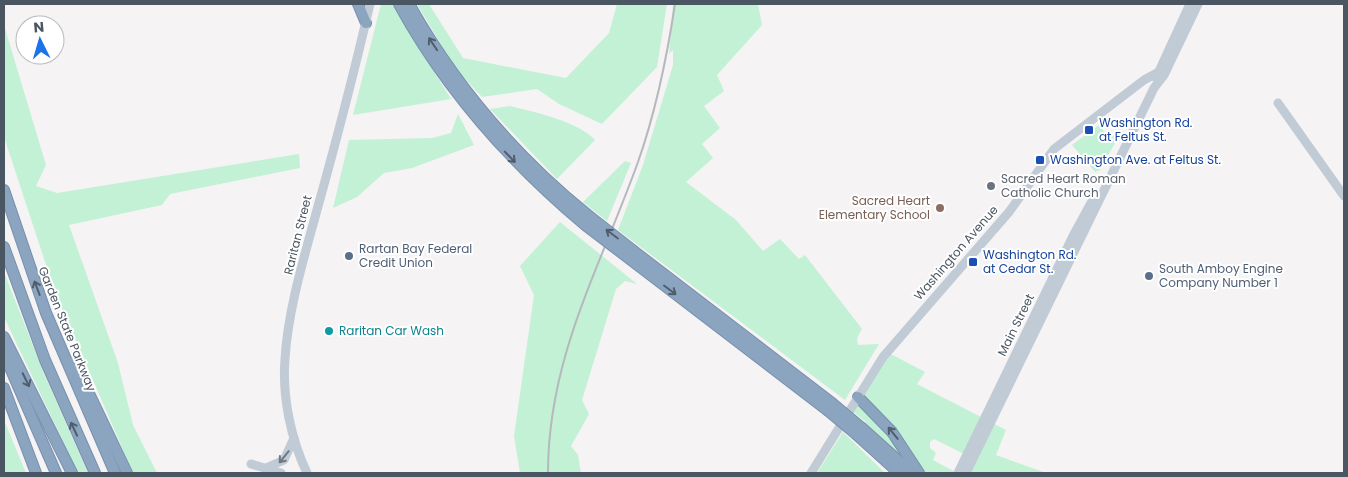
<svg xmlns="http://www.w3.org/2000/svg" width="1348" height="477" viewBox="0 0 1348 477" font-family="Poppins,sans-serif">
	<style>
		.green { fill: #c3f1d5 }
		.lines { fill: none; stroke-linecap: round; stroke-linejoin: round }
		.highway-casing { stroke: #7690ad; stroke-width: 12 }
		.secondary { stroke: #c1cbd6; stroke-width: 9 }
		.highway { stroke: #8ba5c1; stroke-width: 10 }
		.rail { stroke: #b5b8bd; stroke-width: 2 }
		.highway-bridge-casing { stroke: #7690ad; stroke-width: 12; stroke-linecap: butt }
		.highway-bridge { stroke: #8ba5c1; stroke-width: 10 }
		.oneway { stroke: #505e6b }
		.oneway2 { stroke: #6e7984 }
		.transit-dot { fill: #1a4fb4; stroke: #fff; stroke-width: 2 }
		.worship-dot { fill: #6b7280; stroke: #fff; stroke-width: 2 }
		.education-dot { fill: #8d6e63; stroke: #fff; stroke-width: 2 }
		.service-dot { fill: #5c6f8a; stroke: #fff; stroke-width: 2 }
		.culture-dot { fill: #0f9aa8; stroke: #fff; stroke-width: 2 }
		.labels { text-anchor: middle; stroke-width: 4; stroke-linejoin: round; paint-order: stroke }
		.transit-label { font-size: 12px; fill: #164399; stroke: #fff; text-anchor: start }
		.worship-label { font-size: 12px; fill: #5b616d; stroke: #fff; text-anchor: start }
		.education-label { font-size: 12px; fill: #785e54; stroke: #fff; text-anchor: end }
		.street-label { font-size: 12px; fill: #4a5661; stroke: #fff }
		.service-label { font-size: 12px; fill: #4e5e75; stroke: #fff; text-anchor: start }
		.culture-label { font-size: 12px; fill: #0d838f; stroke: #fff; text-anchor: start }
	</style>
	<rect width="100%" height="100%" fill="#f5f3f3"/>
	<g class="green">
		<path d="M381,4H392L451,99L353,115Z"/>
		<path d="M417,4H429L463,58L566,78L609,33L617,4H667L657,67L602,124L559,104L537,89L482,97L455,68Z"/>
		<path d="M673,4H758L762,25L717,75L724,91L704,106L720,128L702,144L713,158L686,182L736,220L763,251L780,239L799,259L805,255L862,329L857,338L858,345L879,344L845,400L618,230L643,165L673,65V50L669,54Z"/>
		<path d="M4,25L46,165L36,186L57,193L299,154L300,168L170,194L162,205L69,225L118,363L133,425L157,473H133L55,292L6,143L4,136Z"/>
		<path d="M510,106C535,112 577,121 595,140L557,179L490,109Z"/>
		<path d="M458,114L474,145L412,168L384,173L357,197L333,208L349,140L432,138L451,133Z"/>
		<path d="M1099,125L1109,138L1118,132L1120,134L1100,170L1095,172L1072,145Z"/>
		<path d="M625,161L631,163L607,221L583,202Z"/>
		<path d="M560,222L637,284L625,281L616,289L582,400L589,414L571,446L578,455L581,473H520L514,436L534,295L520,266Z"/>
		<path d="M4,272L44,374L88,473H78L4,317Z"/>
		<path d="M887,352L925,372L917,384L1006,430L996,455L1046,473H966V455L934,439L930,442V448L936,453L933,460L957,473H912L862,428L866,422L851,410Z"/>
		<path d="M4,420L26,473H4Z"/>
		<path d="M843,432L885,473H817Z"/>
	</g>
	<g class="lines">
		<defs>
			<g id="highway">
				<path d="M358,4L366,23"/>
				<path d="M399,4C446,90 510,162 585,225"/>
				<path d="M409,4C455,86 516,157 589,216"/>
				<path d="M4,190L46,313L115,473"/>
				<path d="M4,247L45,360L95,473"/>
				<path d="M635,252L832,403"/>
				<path d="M631,260L827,410"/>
				<path d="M4,337L72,473"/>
				<path d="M4,354L56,473"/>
				<path d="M72,362L86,387L127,473"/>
				<path d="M4,388L36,473"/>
				<path d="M858,397L892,432L919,473"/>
				<path d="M862,428L912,473"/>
				<path d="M857,435L899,473"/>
			</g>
		</defs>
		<use href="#highway" class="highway-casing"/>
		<g class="secondary">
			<path d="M1156,78L1190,4"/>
			<path d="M1278,103L1344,196"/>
			<path d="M251,464L281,473"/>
			<path d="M266,468L284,460L294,438"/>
			<path d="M307,473C291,439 282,397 285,359C288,309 304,258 317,210C336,142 354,73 370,4"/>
			<path d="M811,473L883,357L1009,212L1054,149L1144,80L1157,73"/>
			<path d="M958,473L1073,236L1091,203L1100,194"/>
			<path d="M966,473L1154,88L1164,75L1198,4"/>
		</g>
		<use href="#highway" class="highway"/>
		<path class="rail" d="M548,473C548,357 600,268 638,162C656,111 667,57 675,4"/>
		<defs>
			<g id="highway-bridge">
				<path d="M589,216L635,252"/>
				<path d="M585,225L631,260"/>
				<path d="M832,403L862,428"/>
				<path d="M827,410L857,435"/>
			</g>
		</defs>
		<use href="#highway-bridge" class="highway-bridge-casing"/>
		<use href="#highway-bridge" class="highway-bridge"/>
	</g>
	<defs><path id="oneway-shaft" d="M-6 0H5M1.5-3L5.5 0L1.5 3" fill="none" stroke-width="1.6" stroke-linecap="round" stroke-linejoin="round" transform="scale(1.25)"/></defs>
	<g class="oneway">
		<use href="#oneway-shaft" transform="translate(433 44) rotate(-124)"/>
		<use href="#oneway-shaft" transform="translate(510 157) rotate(46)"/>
		<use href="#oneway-shaft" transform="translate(612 234) rotate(-143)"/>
		<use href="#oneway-shaft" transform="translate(37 288) rotate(-111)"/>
		<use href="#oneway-shaft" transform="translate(670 290) rotate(37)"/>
		<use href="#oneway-shaft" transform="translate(26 380) rotate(64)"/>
		<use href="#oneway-shaft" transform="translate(74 429) rotate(-115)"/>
		<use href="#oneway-shaft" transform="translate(893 433) rotate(-129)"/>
	</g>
	<use class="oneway2" href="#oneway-shaft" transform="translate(284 457) rotate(129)"/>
	<g class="transit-dot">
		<rect x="1084" y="125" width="10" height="10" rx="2.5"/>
		<rect x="1035" y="155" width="10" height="10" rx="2.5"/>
		<rect x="968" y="257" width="10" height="10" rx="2.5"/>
	</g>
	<circle class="worship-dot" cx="991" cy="186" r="5"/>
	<circle class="education-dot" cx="940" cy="208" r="5"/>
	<g class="service-dot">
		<circle cx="349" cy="256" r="5"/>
		<circle cx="1149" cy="276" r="5"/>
	</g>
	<circle class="culture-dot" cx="329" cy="331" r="5"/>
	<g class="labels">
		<g class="transit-label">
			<text x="1099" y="127">Washington Rd.<tspan x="1099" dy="14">at Feltus St.</tspan></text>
			<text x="1050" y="164">Washington Ave. at Feltus St.</text>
			<text x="983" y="259">Washington Rd.<tspan x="983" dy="14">at Cedar St.</tspan></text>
		</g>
		<g class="worship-label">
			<text x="1001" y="183">Sacred Heart Roman<tspan x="1001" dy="14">Catholic Church</tspan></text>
		</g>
		<g class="education-label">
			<text x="930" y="205">Sacred Heart<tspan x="930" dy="14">Elementary School</tspan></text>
		</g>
		<g class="street-label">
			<text transform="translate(298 235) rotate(-76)" y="4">Raritan Street</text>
			<text transform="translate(956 253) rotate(-49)" y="4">Washington Avenue</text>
			<text transform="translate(1016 325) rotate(-64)" y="4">Main Street</text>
			<text transform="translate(67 329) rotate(68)" y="4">Garden State Parkway</text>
		</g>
		<g class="service-label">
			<text x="359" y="253">Rartan Bay Federal<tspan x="359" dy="14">Credit Union</tspan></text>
			<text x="1159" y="273">South Amboy Engine<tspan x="1159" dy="14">Company Number 1</tspan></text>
		</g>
		<g class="culture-label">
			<text x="339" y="335">Raritan Car Wash</text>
		</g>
	</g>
	<rect width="1348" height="477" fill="none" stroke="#4a5661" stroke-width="10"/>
	<g transform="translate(40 40) rotate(355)"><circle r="24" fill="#ffffff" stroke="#b7bbc0"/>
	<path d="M0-4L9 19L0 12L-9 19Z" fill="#1a73e8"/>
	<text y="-8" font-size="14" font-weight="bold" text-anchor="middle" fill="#4a5661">N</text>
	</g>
</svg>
